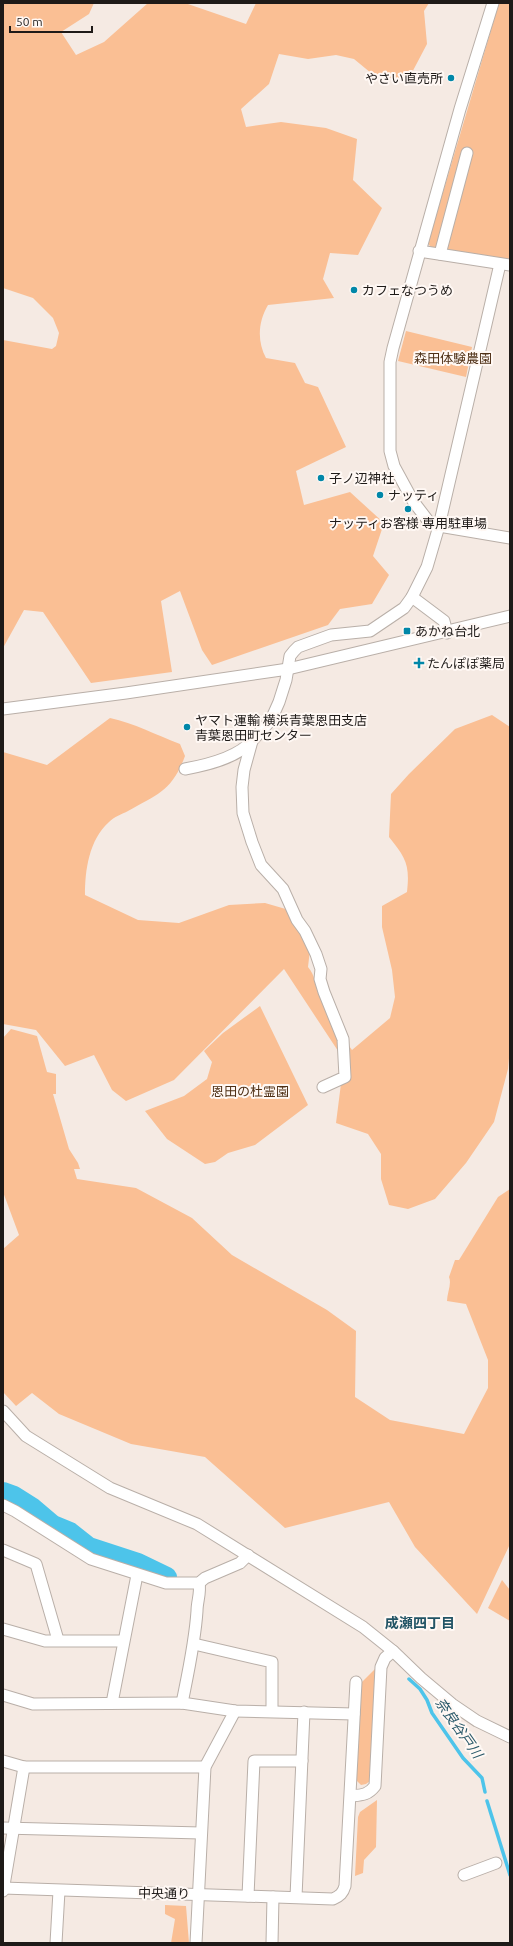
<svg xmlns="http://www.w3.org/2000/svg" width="513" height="1946" viewBox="0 0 513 1946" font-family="Ubuntu,'Noto Sans JP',sans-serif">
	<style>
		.green { fill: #fabf94 }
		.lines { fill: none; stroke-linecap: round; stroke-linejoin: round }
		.stream { stroke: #4dc4ea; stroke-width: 3.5 }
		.river { stroke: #4dc4ea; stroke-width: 20 }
		.minor-casing { stroke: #b9afa8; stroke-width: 13 }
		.minor { stroke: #fff; stroke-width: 11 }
		.poi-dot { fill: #0087a8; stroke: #fff8f4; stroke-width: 1.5 }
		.labels { text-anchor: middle; stroke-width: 4; stroke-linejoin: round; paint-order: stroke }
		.poi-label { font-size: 13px; fill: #1e1a18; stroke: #fff8f4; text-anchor: start }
		.park-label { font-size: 13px; fill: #4f3016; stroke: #fff8f4 }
		.street-label { font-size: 13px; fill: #1e1a18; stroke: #fff8f4 }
		.neighbourhood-label { font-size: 14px; font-weight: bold; fill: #225465; stroke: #fff8f4 }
		.water-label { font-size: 14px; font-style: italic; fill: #285869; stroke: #fff8f4 }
	</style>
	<rect width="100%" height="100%" fill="#f5eae3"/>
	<g class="green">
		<path d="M3,3H94L89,14L61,32L76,55L104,42L148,3H185L246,24L256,3H429L424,11L427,44L407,82L371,73L354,59L336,55L308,59L279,54L269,84L241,109L246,127L281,122L326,128L357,139L353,180L382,208L358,255L330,253L323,279L334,298L268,305C258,322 257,341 266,358L295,363L305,383L318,387L346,447L296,471L304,505L350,492L384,523L373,556L389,575L372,604L340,609L328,625L212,665L202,650L180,591L161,601L172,672L91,683L43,612L24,610L3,648V340L52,349L56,346L59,333L53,318L33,298L3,288Z"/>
		<path d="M499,3H510V260L431,248L428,243Z"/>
		<path d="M406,331L472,347L466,377L398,361Z"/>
		<path d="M492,715L510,727V1047L508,1069L494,1122L466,1163L435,1199L408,1209L389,1205L381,1179V1154L368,1134L336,1123L344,1060L284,969L174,1080L126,1101L112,1090L94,1055L65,1066L36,1030L3,1024V752L47,765L110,718C134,723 156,735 180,744L185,756C172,791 158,794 128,811C122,814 114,817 109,822C89,840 85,870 85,895L138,920L179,923L229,905L265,903L296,912L311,941L308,967C316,977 314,982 318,993C326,1013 339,1032 352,1050L390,1018L395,997L392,970L382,927V906L407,892C410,865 406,858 389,837L391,794L409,774L455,729Z"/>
		<path d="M260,1006L308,1105L255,1145L228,1153L215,1162L205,1164L167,1139L145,1111L184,1096L207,1079L212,1062L204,1051L223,1033Z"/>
		<path d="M11,1029L37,1036L47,1072L56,1074V1094H53L69,1149L78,1163L80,1169H74L77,1179L136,1188L192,1218L232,1255L327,1310L356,1331L355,1397L390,1420L464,1434L488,1388V1360L466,1304L447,1301C447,1293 452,1284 449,1277L455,1260H459L498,1197L510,1189V1544L477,1614L415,1547L389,1502L285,1528L205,1457L131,1444L59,1414L32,1393L16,1406L3,1392V1249L19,1235L3,1192V1038Z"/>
		<path d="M502,1580L510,1590V1621L488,1608Z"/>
		<path d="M376,1668L370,1781L366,1784L361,1785L355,1779L362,1682Z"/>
		<path d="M377,1800L376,1847L364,1860L363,1873L355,1876L358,1817L360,1812Z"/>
		<path d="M165,1905L186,1906L189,1943H171L175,1919L165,1914Z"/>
	</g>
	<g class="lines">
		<g class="stream">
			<path d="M409,1679L420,1689L427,1700L432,1713L463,1758L482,1778L485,1792"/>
			<path d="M487,1801L510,1875"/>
		</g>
		<path class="river" d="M3,1492L14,1496L33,1508L53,1525L70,1532L89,1547L138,1563L167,1577"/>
		<defs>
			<g id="minor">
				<path d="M493,3L460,109L393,348L390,362V451L394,466L413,501L429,522L439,526L510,538"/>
				<path d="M419,251L510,265"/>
				<path d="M440,254L467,153"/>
				<path d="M412,597L444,621L447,633"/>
				<path d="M3,709L126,693L288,669L510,616"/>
				<path d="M185,769C207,765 237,758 252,741"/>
				<path d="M323,1087L345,1077L343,1039L324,992L320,979L321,969L316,954L305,931L297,920L283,889L261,865L252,842L243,813L242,787L244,770L252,741L271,720L279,702L286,680L290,656L294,651L298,647L331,635L370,631L404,608L412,597L427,567L439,526L500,264"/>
				<path d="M3,1411L26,1436L110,1488L197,1524L363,1627L393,1651L421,1678L452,1704L477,1721L510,1737"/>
				<path d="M3,1505L15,1511L91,1559L166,1583H199L205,1578L240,1563L248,1555"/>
				<path d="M3,1550L36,1564L58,1640"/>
				<path d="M3,1629L45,1641H123"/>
				<path d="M194,1644L272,1662V1711"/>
				<path d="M3,1695L33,1704L182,1703L235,1711L354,1714"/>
				<path d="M112,1703L137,1575"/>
				<path d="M182,1703C188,1673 195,1642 197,1611C197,1601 201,1593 199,1583"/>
				<path d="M3,1761L24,1767H205"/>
				<path d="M351,1796C362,1795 368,1795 375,1786L381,1667L385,1658L393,1651"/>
				<path d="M3,1828L201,1833"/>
				<path d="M464,1875L496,1863"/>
				<path d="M3,1888L333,1899C340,1896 343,1893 345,1886L356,1682"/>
				<path d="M3,1891L24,1767"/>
				<path d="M248,1896L254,1761H302"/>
				<path d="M296,1897L304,1712"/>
				<path d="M56,1943L59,1891"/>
				<path d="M196,1943L205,1767L235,1711"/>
				<path d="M272,1943L273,1897"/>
			</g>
		</defs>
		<use href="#minor" class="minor-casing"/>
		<use href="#minor" class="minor"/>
	</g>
	<g class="poi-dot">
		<circle cx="451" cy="78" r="4"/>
		<circle cx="354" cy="290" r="4"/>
		<circle cx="321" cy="478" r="4"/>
		<circle cx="380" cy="495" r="4"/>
		<circle cx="408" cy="509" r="4"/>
		<rect x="403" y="627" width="8" height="8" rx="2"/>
		<path d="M417 657h4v4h4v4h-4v4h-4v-4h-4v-4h4z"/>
		<circle cx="187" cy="727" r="4"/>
	</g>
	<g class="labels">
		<g class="poi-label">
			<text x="443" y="83" text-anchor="end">やさい直売所</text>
			<text x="362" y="295">カフェなつうめ</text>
			<text x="329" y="483">子ノ辺神社</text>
			<text x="388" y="500">ナッティ</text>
			<text x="408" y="528" text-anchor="middle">ナッティお客様 専用駐車場</text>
			<text x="415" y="636">あかね台北</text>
			<text x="427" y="668">たんぽぽ薬局</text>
			<text x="195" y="725">ヤマト運輸 横浜青葉恩田支店<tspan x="195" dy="15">青葉恩田町センター</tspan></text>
		</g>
		<g class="park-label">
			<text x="453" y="363">森田体験農園</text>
			<text x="250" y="1096">恩田の杜霊園</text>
		</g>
		<g class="street-label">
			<text transform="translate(164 1893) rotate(1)" y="5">中央通り</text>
		</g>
		<g class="neighbourhood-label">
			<text x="420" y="1628">成瀬四丁目</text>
		</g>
		<g class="water-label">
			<text transform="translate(459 1728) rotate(55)" y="5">奈良谷戸川</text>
		</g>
	</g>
	<rect width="513" height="1946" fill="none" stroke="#1e1a18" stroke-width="8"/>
	<path d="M10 26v6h82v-6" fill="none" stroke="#1e1a18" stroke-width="2"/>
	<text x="16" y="26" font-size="12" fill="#1e1a18" stroke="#fff8f4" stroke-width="3" paint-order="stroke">50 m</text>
</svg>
